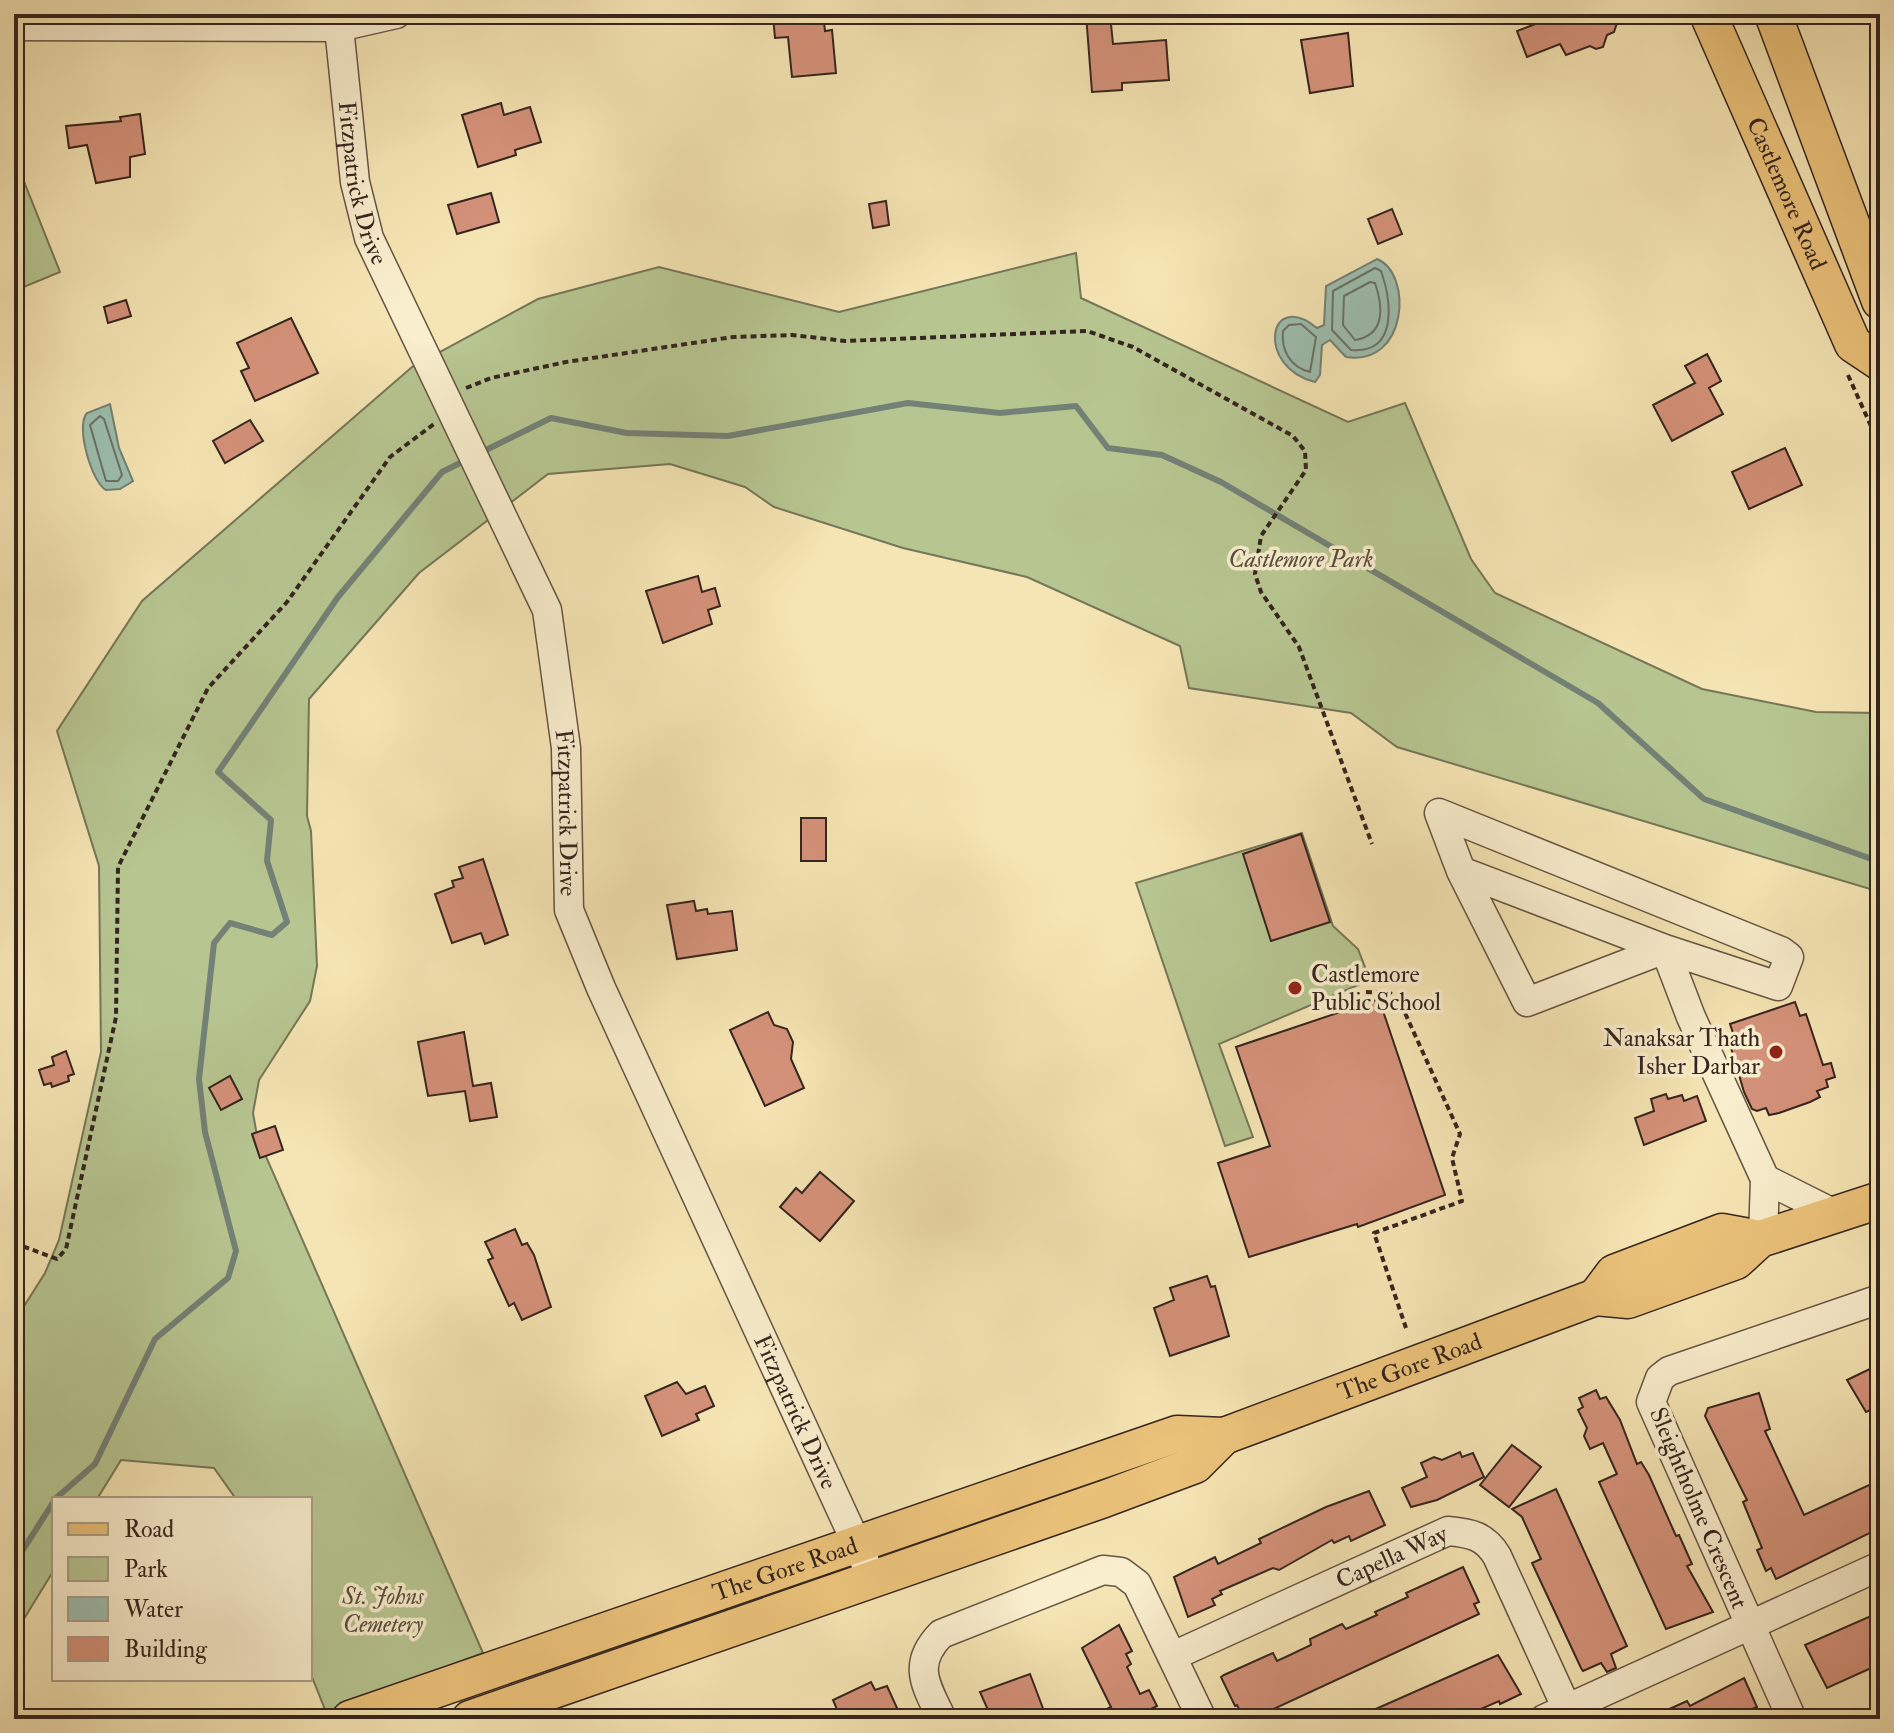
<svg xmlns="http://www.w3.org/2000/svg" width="1894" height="1733" viewBox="0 0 1894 1733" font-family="'IM FELL Double Pica',serif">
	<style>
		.green { fill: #b7c691; stroke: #767658; stroke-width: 2 }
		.water { fill: #9dbfb0; stroke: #738176; stroke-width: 2 }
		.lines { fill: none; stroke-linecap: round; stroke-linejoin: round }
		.shore { stroke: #697268; stroke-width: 2 }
		.stream { stroke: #738176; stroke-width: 6 }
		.building { fill: #d5927a; stroke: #35251f; stroke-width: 2 }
		.minor-casing { stroke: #655544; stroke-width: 31 }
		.major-casing { stroke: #35251f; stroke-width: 39 }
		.path { stroke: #35251f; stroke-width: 4; stroke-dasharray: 6 4; stroke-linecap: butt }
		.minor { stroke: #f9eece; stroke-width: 28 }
		.major { stroke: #ebc27a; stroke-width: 36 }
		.poi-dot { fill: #8f2418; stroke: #f9eece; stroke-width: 3 }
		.labels { text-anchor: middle; stroke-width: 7; stroke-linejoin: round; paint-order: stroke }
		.street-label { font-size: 24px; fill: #35251f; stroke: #f9eece }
		.park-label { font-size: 24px; font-style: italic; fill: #564d3c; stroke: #f9eece }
		.poi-label { font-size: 24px; fill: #35251f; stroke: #f9eece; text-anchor: start }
	</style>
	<rect width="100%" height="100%" fill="#f6e5b4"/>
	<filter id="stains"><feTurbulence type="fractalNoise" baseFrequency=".0025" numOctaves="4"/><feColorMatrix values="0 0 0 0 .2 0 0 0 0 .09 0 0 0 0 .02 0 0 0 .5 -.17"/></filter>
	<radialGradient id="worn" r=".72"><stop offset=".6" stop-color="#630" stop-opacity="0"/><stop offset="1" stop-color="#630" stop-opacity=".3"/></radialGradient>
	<g class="green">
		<path d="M21,174L60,272L14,291V177Z"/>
		<path d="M1076,253L1081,298L1348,422L1405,403L1471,559L1495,593L1702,689L1816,712L1880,713V892L1397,747L1351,713L1189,688L1180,646L1027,577L903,548L774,507L745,487L670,464L548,474L419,573L309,699L307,816L311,831L317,966L310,1001L259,1080L253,1113L257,1136L483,1653L326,1712L310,1672V1499H236L214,1468L121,1460L97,1499H54V1570L14,1635V1322L45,1273L59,1240L101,1052L99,866L57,731L142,601L412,367L538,299L659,267L839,312Z"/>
		<path d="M1302,833L1333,926L1358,949L1370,980L1219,1044L1253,1137L1225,1146L1136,883Z"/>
	</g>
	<g class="water">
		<path d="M1377,259C1413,273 1408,367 1346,357L1330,340L1322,345L1320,375L1315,382C1255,367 1268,288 1317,328L1324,325L1326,286Z"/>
		<path d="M110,404L119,448L133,481L120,489L106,490C92,483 75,426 87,413Z"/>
	</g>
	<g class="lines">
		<g class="shore">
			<path d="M1375,268L1381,271C1391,300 1399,354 1351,350L1332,330L1333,291Z"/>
			<path d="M1370,282L1375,283C1383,306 1386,335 1355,340L1343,325L1344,296Z"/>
			<path d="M1289,325L1301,324L1316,337L1310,372C1290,367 1281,350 1283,331Z"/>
			<path d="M100,416L104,419L122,475L118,481H106L90,425Z"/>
		</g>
		<g class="stream">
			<path d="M480,453L551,418L627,433L728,436L908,403L1000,413L1076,406L1108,448L1162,455L1221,482L1598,703L1704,799L1880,862"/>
			<path d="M55,1499L95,1464L155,1339L228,1278L236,1251L205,1132L199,1079L214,943L230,923L272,935L287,922L267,861L271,820L218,772L338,597L442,472L466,460"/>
			<path d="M14,1564L54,1501"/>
		</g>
	</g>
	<g class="building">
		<path d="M823,14L825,31L832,30L836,73L792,77L788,37L775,38L773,16Z"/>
		<path d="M1086,14H1110L1113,44L1166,40L1169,80L1122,83V90L1092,92Z"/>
		<path d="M1562,14H1620L1614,32L1607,35L1603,47L1596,49L1590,46L1566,55L1560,44L1527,57L1517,31Z"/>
		<path d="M1348,33L1353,86L1310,93L1301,40Z"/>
		<path d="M501,103L504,115L530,107L541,142L515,150L516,155L478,167L462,115Z"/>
		<path d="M140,114L145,154L130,157V177L96,183L87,145L69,148L66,126L121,121L120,117Z"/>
		<path d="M491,193L499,222L457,234L448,205Z"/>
		<path d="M886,201L889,225L873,228L869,204Z"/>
		<path d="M1392,209L1402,234L1378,244L1368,219Z"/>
		<path d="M126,300L131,316L108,323L104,307Z"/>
		<path d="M291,318L318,373L255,401L241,371L249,368L237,343Z"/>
		<path d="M1707,354L1721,381L1709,388L1723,414L1672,441L1653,405L1695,383L1685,366Z"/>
		<path d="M250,420L263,441L225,463L213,441Z"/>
		<path d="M1785,448L1802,485L1749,509L1732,472Z"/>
		<path d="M698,576L702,592L715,588L720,606L708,610L712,624L663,643L646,591Z"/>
		<rect x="801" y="818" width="25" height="43"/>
		<path d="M1301,834L1330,922L1271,941L1243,854Z"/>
		<path d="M483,859L508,935L485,944L481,933L452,943L435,894L454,887L452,881L463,878L459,867Z"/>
		<path d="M694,901L696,911L707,909L708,914L732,911L737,950L677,959L667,905Z"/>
		<path d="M1379,999L1445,1195L1358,1227L1357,1224L1249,1257L1218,1163L1270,1146L1236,1047Z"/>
		<path d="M1795,1002L1800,1016L1806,1014L1823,1065L1831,1063L1835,1077L1826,1080L1828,1087L1817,1091L1820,1097L1810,1102L1779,1113L1769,1115L1766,1108L1757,1111L1752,1109L1744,1092L1729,1041L1735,1039L1730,1024Z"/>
		<path d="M768,1012L774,1025L787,1029L793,1042L791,1059L804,1088L765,1106L730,1030Z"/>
		<path d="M464,1032L473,1086L491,1083L497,1117L470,1121L465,1091L428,1096L418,1042Z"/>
		<path d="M66,1051L74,1074L68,1076L69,1081L52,1087L51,1083L44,1085L39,1070L54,1065L52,1057Z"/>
		<path d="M230,1076L242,1099L221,1110L209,1088Z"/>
		<path d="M1666,1094L1668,1099L1682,1095L1684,1101L1697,1096L1706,1121L1644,1145L1635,1118L1654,1111L1651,1099Z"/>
		<path d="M275,1126L283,1150L260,1158L252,1134Z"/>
		<path d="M820,1172L854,1201L820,1241L780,1207L796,1188L802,1193Z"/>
		<path d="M515,1229L522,1245L527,1243L534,1255L551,1307L522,1320L514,1303L509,1306L488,1260L493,1258L485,1242Z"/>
		<path d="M1207,1276L1211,1287L1215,1286L1229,1336L1170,1356L1154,1308L1174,1300L1170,1288Z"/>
		<path d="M1880,1364V1406L1866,1412L1847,1380Z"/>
		<path d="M677,1382L686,1394L705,1386L714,1406L696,1414L699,1420L662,1436L645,1396Z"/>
		<path d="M1596,1390L1600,1399L1606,1397L1620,1420L1637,1464L1641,1462L1649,1475L1676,1536L1679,1535L1692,1564L1687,1566L1713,1612L1666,1629L1599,1482L1617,1474L1603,1443L1590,1449L1584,1436L1587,1428L1578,1410L1583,1407L1579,1398Z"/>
		<path d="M1759,1393L1770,1429L1765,1431L1804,1515L1880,1480V1528L1776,1579L1771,1568L1766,1571L1757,1550L1762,1548L1743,1502L1747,1500L1705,1416L1708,1408Z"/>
		<path d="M1512,1445L1541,1467L1509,1507L1480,1485Z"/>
		<path d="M1460,1452L1462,1457L1473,1453L1484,1477L1437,1500L1411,1507L1402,1488L1427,1477L1421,1463L1434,1457L1442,1460Z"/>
		<path d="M1556,1489L1627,1646L1611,1654L1616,1668L1607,1672L1601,1663L1583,1671L1581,1668L1532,1563L1541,1559L1522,1517L1512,1509Z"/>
		<path d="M1369,1491L1385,1525L1351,1541L1349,1536L1334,1543L1332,1540L1279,1570L1273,1568L1220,1591L1222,1594L1212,1599L1215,1605L1188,1617L1174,1577L1215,1557L1218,1564L1261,1543L1259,1539L1326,1507Z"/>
		<path d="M1463,1567L1479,1602L1474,1604L1479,1614L1252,1719H1244L1237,1705L1235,1706L1221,1677L1224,1675L1273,1653L1277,1661L1290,1655L1311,1645L1310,1639L1342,1624L1346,1629L1377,1615L1375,1612L1408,1597L1406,1593Z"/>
		<path d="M1880,1612V1664L1827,1688L1805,1645Z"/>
		<path d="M1119,1625L1132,1651L1126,1654L1131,1664L1127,1667L1140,1694L1149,1690L1157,1706L1149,1710L1154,1719H1086L1111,1707L1082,1648Z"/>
		<path d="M1498,1655L1521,1694L1500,1704L1499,1701L1458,1719H1353Z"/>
		<path d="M1030,1674L1047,1719H992L980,1692Z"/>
		<path d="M1744,1678L1757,1707L1752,1709L1757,1719H1647L1687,1701L1690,1706Z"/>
		<path d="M871,1682L875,1690L887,1686L902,1719H841L833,1700Z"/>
	</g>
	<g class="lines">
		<defs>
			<g id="minor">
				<path d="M14,26L339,27L396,14"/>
				<path id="s1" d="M339,27L355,182L369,238L547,610L566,748L569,910L601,988L865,1562"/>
				<path d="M1461,871L1665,949L1778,986L1789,957L1781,951L1439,813L1461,871L1527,1002L1665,949L1691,1017L1765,1179L1763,1238"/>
				<path d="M1765,1179L1835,1214"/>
				<path id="s2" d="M1173,1656L1448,1531C1471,1533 1485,1536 1497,1556L1567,1709"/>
				<path d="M942,1719C926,1685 911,1665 941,1634L1103,1570L1121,1572L1137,1584L1202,1719"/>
				<path d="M1544,1719L1880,1566"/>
				<path d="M1792,1719L1651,1402L1660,1378L1669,1371L1880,1299"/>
			</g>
			<g id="major">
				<path id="s3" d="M1708,14L1853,344L1880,362"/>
				<path d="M1773,14L1880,301"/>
				<path d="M1596,1297L1614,1273L1722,1232L1760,1239"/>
				<path id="s4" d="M350,1719L1177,1434L1224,1436L1596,1297L1628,1300L1736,1261L1760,1239L1880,1200"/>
				<path d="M470,1719L1104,1499L1195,1465L1224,1436"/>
			</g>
		</defs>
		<use href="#minor" class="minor-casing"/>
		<use href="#major" class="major-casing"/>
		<g class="path">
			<path d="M1848,375L1880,446"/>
			<path d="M466,388L491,378L566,362L733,337L792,335L845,341L1087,331L1133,347L1293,436L1305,451L1306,470L1261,536L1255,574L1261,592L1299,647L1372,844"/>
			<path d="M1366,992L1390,993L1400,1002L1460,1134L1452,1158L1462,1201L1374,1233L1406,1328"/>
			<path d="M14,1243L57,1259L66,1249L116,1017L118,867L208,688L287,602L390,457L434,424"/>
		</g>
		<use href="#minor" class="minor"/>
		<use href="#major" class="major"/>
	</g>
	<g class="poi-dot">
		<circle cx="1295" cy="988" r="8"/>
		<circle cx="1776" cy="1052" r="8"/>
	</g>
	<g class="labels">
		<g class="street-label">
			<text dy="8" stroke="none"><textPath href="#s1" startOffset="158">Fitzpatrick Drive</textPath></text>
			<text dy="8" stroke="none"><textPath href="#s3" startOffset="196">Castlemore Road</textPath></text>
			<text dy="8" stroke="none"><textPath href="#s1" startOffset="830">Fitzpatrick Drive</textPath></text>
			<text dy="8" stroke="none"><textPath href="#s4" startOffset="1120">The Gore Road</textPath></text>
			<text dy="8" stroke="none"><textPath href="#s1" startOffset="1478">Fitzpatrick Drive</textPath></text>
			<text transform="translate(1699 1508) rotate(67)" y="8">Sleightholme Crescent</text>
			<text dy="8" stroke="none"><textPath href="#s2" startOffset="240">Capella Way</textPath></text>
			<text dy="8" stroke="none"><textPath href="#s4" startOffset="460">The Gore Road</textPath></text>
		</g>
		<g class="park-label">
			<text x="1301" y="567">Castlemore Park</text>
			<text x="383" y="1604">St. Johns<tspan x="383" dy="28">Cemetery</tspan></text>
		</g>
		<g class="poi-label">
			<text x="1311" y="982">Castlemore<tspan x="1311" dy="28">Public School</tspan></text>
			<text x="1760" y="1046" text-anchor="end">Nanaksar Thath<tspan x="1760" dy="28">Isher Darbar</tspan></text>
		</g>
	</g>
	<rect width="1894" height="1733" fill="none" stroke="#f6e5b4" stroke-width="48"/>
	<rect x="16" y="16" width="1862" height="1701" fill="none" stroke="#35251f" stroke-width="4"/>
	<rect x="24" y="24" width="1846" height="1685" fill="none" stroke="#35251f" stroke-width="2"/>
	<rect x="52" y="1497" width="260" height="184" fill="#f9eece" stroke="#ab9e88" stroke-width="2"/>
	<rect x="68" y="1523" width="40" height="12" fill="#ebc27a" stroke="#ab9e88" stroke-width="2"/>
	<text x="124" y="1537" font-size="24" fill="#35251f">Road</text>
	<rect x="68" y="1557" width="40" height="24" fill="#b7c691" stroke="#ab9e88" stroke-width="2"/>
	<text x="124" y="1577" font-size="24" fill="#35251f">Park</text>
	<rect x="68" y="1597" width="40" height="24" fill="#9dbfb0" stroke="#ab9e88" stroke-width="2"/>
	<text x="124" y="1617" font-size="24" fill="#35251f">Water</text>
	<rect x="68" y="1637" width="40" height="24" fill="#d5927a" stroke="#ab9e88" stroke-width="2"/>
	<text x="124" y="1657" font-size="24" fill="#35251f">Building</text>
	<rect width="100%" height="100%" filter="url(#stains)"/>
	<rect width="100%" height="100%" fill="url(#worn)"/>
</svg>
